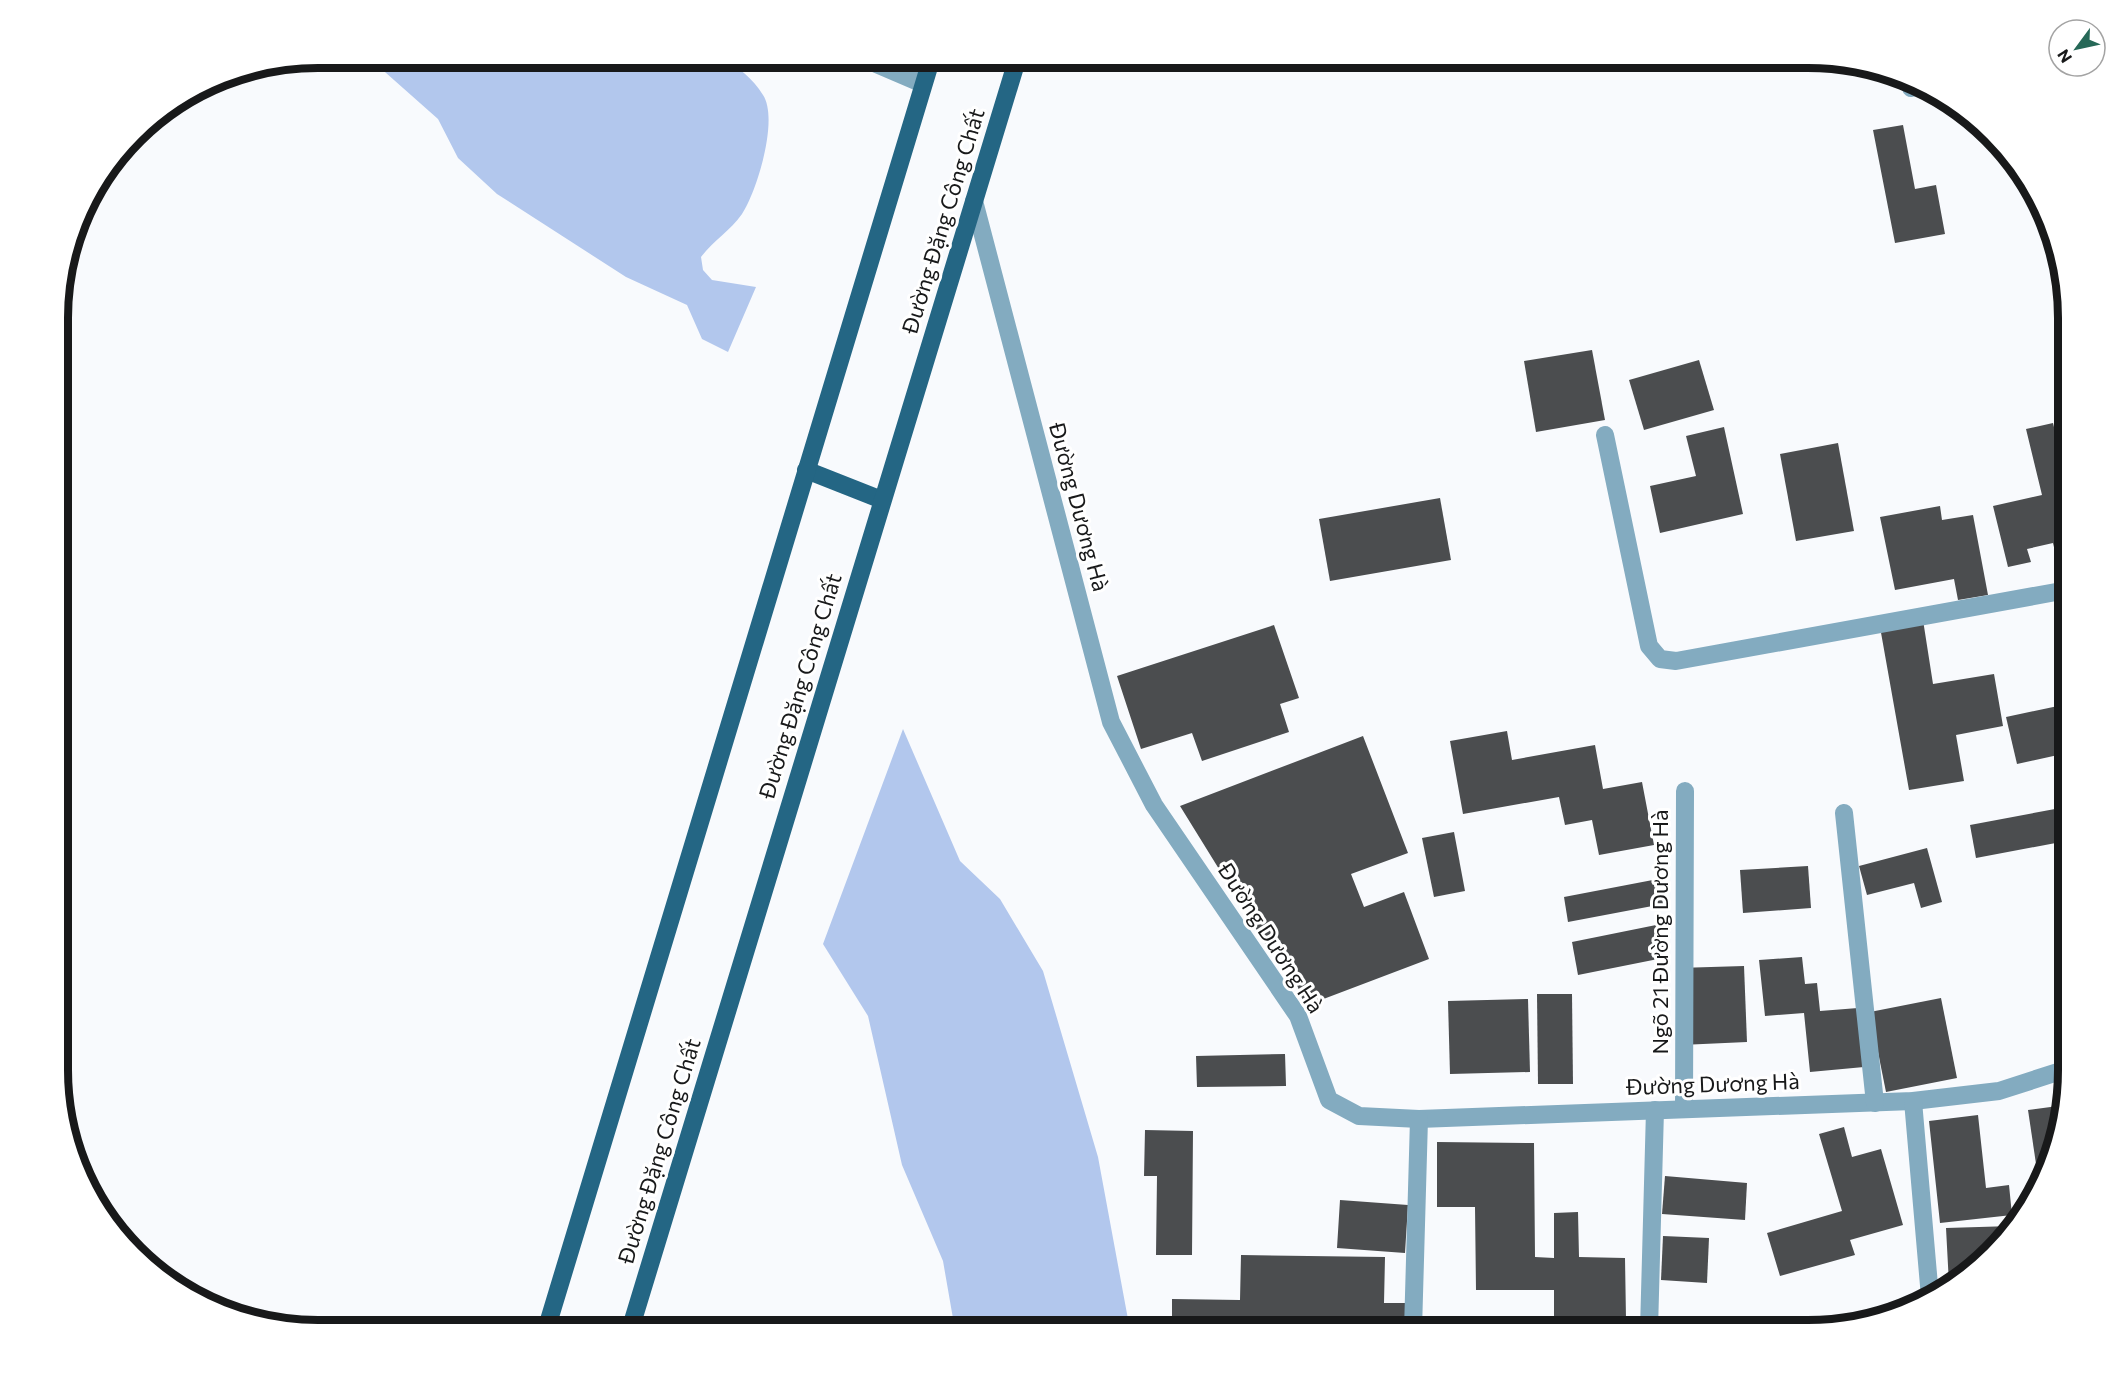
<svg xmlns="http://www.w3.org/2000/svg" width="2125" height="1387" viewBox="0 0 2125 1387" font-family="Commissioner,sans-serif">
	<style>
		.water { fill: #b2c7ed }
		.building { fill: #4b4d4f }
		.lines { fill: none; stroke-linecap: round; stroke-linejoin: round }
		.minor { stroke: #83abc0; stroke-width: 18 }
		.major { stroke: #246684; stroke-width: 18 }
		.labels { text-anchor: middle; stroke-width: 6; stroke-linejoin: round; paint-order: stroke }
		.street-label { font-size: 22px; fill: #18191a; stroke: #fff }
		.rim { fill: none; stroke: #18191a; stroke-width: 8 }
	</style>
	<rect width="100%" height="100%" fill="#f8fafd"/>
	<g class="water">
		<path d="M368,57H723C738,68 753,78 763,95C779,119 757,191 742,214C730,231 713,241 701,257L703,270L712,280L756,287L728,352L702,339L687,305L626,277L497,194L458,158L438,119Z"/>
		<path d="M903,729L960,861L1000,899L1043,971L1098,1157L1130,1330H955L943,1261L902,1165L868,1016L823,944Z"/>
	</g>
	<g class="building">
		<path d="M1903,125L1915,189L1936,185L1945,234L1895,243L1873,130Z"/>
		<path d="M1592,350L1605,420L1536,432L1524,361Z"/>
		<path d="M1699,360L1714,410L1644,430L1629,380Z"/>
		<path d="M2053,423L2061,456L2067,454V580L2062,581L2053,543L2027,549L2031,562L2008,567L1993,506L2042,495L2026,429Z"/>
		<path d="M1724,427L1743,514L1660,533L1650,486L1696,476L1686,436Z"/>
		<path d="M1838,443L1854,531L1796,541L1780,454Z"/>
		<path d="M1440,498L1451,560L1330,581L1319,519Z"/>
		<path d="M1940,506L1942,520L1973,515L1988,595L1958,600L1954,579L1895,590L1880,517Z"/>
		<path d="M1923,620L1933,684L1994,674L2003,726L1956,735L1964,781L1909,790L1880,627Z"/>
		<path d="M1274,625L1299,698L1280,704L1289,732L1202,761L1192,733L1141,749L1117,676Z"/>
		<path d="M2058,706L2067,753L2017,764L2006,717Z"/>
		<path d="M1507,731L1512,760L1595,745L1603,789L1642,782L1654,845L1599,855L1592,820L1565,825L1559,797L1463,814L1450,741Z"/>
		<path d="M1363,736L1408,853L1351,874L1364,907L1404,892L1429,959L1305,1006L1280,940L1266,945L1180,806Z"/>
		<path d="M2055,809L2061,842L1976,858L1970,825Z"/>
		<path d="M1454,832L1465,891L1434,897L1422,838Z"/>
		<path d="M1927,848L1942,902L1921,908L1914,883L1867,895L1859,866Z"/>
		<path d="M1808,866L1811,908L1743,913L1740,870Z"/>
		<path d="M1658,879L1663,904L1568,922L1564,897Z"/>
		<path d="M1661,924L1668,957L1578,975L1572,942Z"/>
		<path d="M1802,957L1805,984L1817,983L1820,1011L1858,1008L1864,1067L1810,1072L1804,1013L1765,1016L1759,960Z"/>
		<path d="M1744,966L1747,1042L1681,1045L1678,968Z"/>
		<path d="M1537,994H1572L1573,1084H1538Z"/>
		<path d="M1941,998L1957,1078L1886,1092L1870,1012Z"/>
		<path d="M1528,999L1530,1072L1450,1074L1448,1001Z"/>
		<path d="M1285,1054L1286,1086L1197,1087L1196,1056Z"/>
		<path d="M2058,1106L2060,1122L2054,1153L2039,1184L2028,1110Z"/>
		<path d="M1978,1115L1986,1188L2009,1185L2012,1215L1940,1223L1929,1121Z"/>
		<path d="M1844,1127L1852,1157L1881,1149L1903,1225L1850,1240L1855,1255L1780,1276L1767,1233L1842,1211L1819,1134Z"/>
		<path d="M1145,1130L1193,1131L1192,1255H1156L1157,1176H1144Z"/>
		<path d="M1437,1142L1534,1143L1535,1257L1554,1258V1213L1578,1212L1579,1257L1625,1258L1626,1319L1590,1330H1554V1290H1476L1475,1207H1437Z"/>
		<path d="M1665,1176L1747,1183L1745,1220L1662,1214Z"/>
		<path d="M1340,1200L1408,1205L1405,1253L1337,1248Z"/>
		<path d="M2012,1226L2003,1234L1949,1284L1946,1228Z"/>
		<path d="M1663,1236L1709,1238L1707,1283L1661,1280Z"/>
		<path d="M1241,1255L1385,1257L1384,1303H1410V1330H1172V1299L1240,1300Z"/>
		<path d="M1831,1322L1832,1327L1807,1329Z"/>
	</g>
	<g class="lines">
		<g class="minor">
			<path d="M860,57L923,84"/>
			<path d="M1911,88L1921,86"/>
			<path d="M974,201L1111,722L1154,805L1298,1016L1329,1100L1359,1116L1419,1119L1913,1101L1999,1091L2067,1069"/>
			<path d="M1605,435L1649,646L1660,659L1676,661L2067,590"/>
			<path d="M1844,813L1875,1103"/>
			<path d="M1913,1101L1930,1297"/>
			<path d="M1684,1109L1685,791"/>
			<path d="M1413,1330L1419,1119"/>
			<path d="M1649,1330L1655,1110"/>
		</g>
		<g class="major">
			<path d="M806,470L882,500"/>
			<path d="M546,1330L932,57"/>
			<path d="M630,1330L1018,57"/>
		</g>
	</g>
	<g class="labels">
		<g class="street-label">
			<text transform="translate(943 221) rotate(-73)" y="8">Đường Đặng Công Chất</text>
			<text transform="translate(1079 507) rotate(75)" y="8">Đường Dương Hà</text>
			<text transform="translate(800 686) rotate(-73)" y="8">Đường Đặng Công Chất</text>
			<text transform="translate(1660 932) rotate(-90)" y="8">Ngõ 21 Đường Dương Hà</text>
			<text transform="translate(1271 938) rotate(57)" y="8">Đường Dương Hà</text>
			<text transform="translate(1713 1084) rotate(-2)" y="8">Đường Dương Hà</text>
			<text transform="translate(659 1151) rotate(-73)" y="8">Đường Đặng Công Chất</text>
		</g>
	</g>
	<path d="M0 0H2125V1387H0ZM318 68H1808A250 250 0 0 1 2058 318V1070A250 250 0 0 1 1808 1320H318A250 250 0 0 1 68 1070V318A250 250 0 0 1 318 68Z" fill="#fff" fill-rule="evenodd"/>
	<path class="rim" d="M318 68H1808A250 250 0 0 1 2058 318V1070A250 250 0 0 1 1808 1320H318A250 250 0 0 1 68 1070V318A250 250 0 0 1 318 68Z"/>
	<g transform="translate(2077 48) rotate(237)"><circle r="28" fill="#ffffff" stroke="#a3a3a3" stroke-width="1.5"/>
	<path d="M0-4.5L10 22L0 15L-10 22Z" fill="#266857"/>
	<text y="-9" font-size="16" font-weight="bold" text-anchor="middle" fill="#18191a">N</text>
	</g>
</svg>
